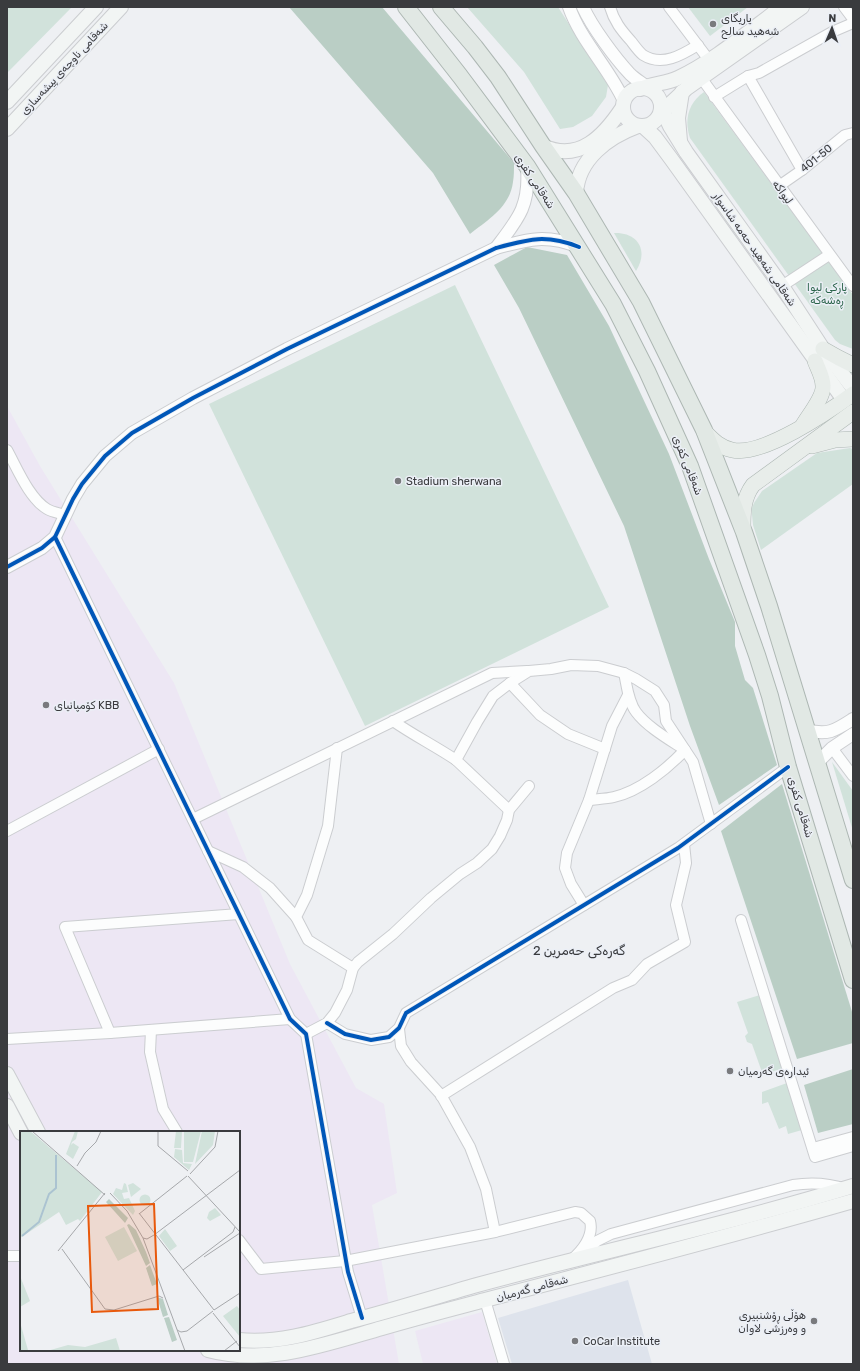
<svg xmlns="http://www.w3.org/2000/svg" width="860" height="1371" viewBox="0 0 860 1371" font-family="Rubik,Vazirmatn,sans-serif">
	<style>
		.industrial { fill: #ede7f4; fill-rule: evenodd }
		.built { fill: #dee3ec }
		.green { fill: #d1e2db }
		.forest { fill: #bacec5 }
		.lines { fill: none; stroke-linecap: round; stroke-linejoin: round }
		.minor-casing { stroke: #cbcdd0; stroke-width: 12 }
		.tertiary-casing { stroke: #cbcdd0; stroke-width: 14 }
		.secondary-casing { stroke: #cbcdd0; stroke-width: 16 }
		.primary-casing { stroke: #adb7b3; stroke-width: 16 }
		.trunk-casing { stroke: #adb7b3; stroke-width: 18 }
		.minor { stroke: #fcfdfd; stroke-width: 10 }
		.tertiary { stroke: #fcfdfd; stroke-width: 12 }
		.secondary { stroke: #f2f5f4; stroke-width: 14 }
		.primary { stroke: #e8edea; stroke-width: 15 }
		.trunk { stroke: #e1e8e4; stroke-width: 16 }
		.cycleway-casing { stroke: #ebeff6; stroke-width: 6 }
		.cycleway { stroke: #0057b8; stroke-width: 4 }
		.poi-dot { fill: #797a7d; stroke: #ebeff6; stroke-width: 1.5 }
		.labels { text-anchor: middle; stroke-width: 3; stroke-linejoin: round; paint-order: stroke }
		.poi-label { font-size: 11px; fill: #3a3b3e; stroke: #ebeff6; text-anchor: start }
		.street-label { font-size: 11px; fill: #3a3b3e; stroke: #ebeff6 }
		.park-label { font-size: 11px; fill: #296349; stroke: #ebeff6 }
		.quarter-label { font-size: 13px; fill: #3a3b3e; stroke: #ebeff6 }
		.inset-river { fill: none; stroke: #abc3d1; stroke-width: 2 }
		.inset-road { fill: none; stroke: #a6a8ab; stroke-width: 1 }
		.view { fill: #e8590c; fill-opacity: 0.15; stroke: #e8590c; stroke-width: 2 }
		.inset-edge { fill: none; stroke: #3a3b3e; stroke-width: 2 }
	</style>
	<rect width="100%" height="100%" fill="#eef0f3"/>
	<g class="industrial">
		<path d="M7,406L40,466L174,683L290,964L356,1088L384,1104L397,1193L372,1205L399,1364H7ZM21,1132H239V1350H21Z"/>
		<path d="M482,1312L497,1364H423L415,1331Z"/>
	</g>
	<path class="built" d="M628,1280L652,1364H512L498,1318Z"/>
	<g class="green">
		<path d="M7,7H72L7,73Z"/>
		<path d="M467,7H558L608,85L606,97L592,116L573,127L560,129L524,72Z"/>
		<path d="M688,7H748L710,36Z"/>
		<path d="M704,92L853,295V349L840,344L835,340L690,138C684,120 688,103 704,92Z"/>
		<path d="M614,233C638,232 649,251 636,271Z"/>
		<path d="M455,285L609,607L365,726L209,404Z"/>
		<path d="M850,448L853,449V484L761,550L753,525L752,515V508L754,503L762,491L817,453Z"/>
		<path d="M832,762L853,791V831Z"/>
		<path d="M760,995L783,1068L763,1075L752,1044L747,1042L745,1036L748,1033L737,1002Z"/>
		<path d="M787,1083L802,1130L788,1134L786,1126L779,1129L768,1102L762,1104V1092Z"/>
	</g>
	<g class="forest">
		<path d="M289,7H382L514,163C514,170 514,176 513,182C510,207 488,220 470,234L433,173Z"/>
		<path d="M527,247L567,255L609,326L669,454L709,559L735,622V646L745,680L753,688L777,765L719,805L690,726L624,526L519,308L494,265Z"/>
		<path d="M782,784L853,1015V1043L797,1059L721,831Z"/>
		<path d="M853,1069V1124L818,1133L804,1085Z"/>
	</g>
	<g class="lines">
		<defs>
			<g id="minor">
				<path d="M610,7C614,21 621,30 631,41C634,45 639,52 643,55C662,67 682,55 698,45"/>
				<path d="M669,7L709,60"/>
				<path d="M844,7L853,19"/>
				<path d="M748,76L802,170"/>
				<path d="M702,79L853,286"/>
				<path d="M714,97L748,76L759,73L832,32L853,23"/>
				<path d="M779,186L802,170L845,135L853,133"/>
				<path d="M782,286L829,255"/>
				<path d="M7,450C17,468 29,498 47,509C52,512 59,513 65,515"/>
				<path d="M55,537L290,1019L306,1034L348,1272L362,1318"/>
				<path d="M510,683L540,715L568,734L605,749"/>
				<path d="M393,721C413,735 435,746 456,760"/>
				<path d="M337,748L328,826L307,895L296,917L308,940L353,968"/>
				<path d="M832,748L853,776"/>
				<path d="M589,800C597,799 606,799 614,797C640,791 667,769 685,750C670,740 647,727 636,712C628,701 627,686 624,673"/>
				<path d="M509,810L456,760L477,722L493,696L510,683L529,671L551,669L571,665L598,666L624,673L636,679L655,691L664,705L666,721L693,762L711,824"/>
				<path d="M193,819L492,673L527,671"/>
				<path d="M7,831L159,749"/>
				<path d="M208,851L243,867L270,888L296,917"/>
				<path d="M584,905L571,884L565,868L567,853L589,800L612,726L628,695"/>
				<path d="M239,914L65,927L110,1033L290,1019"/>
				<path d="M741,920L815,1157L853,1146"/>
				<path d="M327,1023L345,1034L371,1040L389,1037L399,1028L406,1013L678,848L788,767"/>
				<path d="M399,1029L401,1046L411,1062L441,1095L470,1147L486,1189L495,1232"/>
				<path d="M151,1030L150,1052L163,1109L177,1132"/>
				<path d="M306,1034L327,1023L335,1013L347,990L353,968L358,962L393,934L431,898L460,874L477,863L492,849L500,836L507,820L509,810L529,786"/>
				<path d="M7,1039L110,1033"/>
				<path d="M441,1096L613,988L632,980L647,964L685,942L676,905L686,863L684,844"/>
				<path d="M813,1148L853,1137"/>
				<path d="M239,1240L261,1269L345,1261L495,1232L575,1212L581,1213L590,1221C594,1236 582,1251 571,1260"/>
				<path d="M584,1254L597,1241L611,1234L793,1185C811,1182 828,1183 846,1189"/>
				<path d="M7,1256H21"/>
				<path d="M485,1300L504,1364"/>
			</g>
			<g id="tertiary">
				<path d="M569,7C581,41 609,68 624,101"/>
				<path d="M583,7C592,27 615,58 630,74C636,80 644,84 650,90"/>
				<path d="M496,248C518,219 530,206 527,168"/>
				<path d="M7,567L42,548L55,537L73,499L82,484L105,456L132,433L193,398L287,349L496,248C529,239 546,234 579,247"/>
				<path d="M807,730C828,736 836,730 853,719"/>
				<path d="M817,763L832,748L853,734"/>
			</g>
			<g id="secondary">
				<circle cx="642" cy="107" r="19"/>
				<path d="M640,89C652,83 666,84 678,78C714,61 749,31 782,7"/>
				<path d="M7,102L96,7"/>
				<path d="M661,107L670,126L686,152L782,286L823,349L853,388"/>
				<path d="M658,118L671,103L687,88L802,7"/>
				<path d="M643,126L655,137L672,160L844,400"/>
				<path d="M7,129L121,7"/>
				<path d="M680,141L678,118L682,92"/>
				<path d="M543,146C579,163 604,136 623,107"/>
				<path d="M576,193C578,159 608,137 638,126"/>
				<path d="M7,1074L38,1132"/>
				<path d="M7,1106L21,1133"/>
				<path d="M239,1340C278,1344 315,1332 351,1321C393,1310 435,1297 477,1285C602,1251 729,1224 853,1186"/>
				<path d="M208,1350C267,1366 326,1344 382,1328C416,1318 451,1309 485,1300C608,1268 731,1236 853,1201"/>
			</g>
			<g id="primary">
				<path d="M823,349L839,358L853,365"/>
				<path d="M803,425C808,416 824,397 823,386C823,377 818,369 815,361"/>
				<path d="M704,431C713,440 719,447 732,450C762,457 828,412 853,394"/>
				<path d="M812,446L835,440L853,439"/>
				<path d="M743,529C743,513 743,498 753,485L853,412"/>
			</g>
			<g id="trunk">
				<path d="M406,7L460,76L527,166L613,304L647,371L690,466L757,655L770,696L788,767L853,980"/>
				<path d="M441,7L475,47L498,77L543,146L576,193L641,302L704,430L744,532L769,606L853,880"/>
			</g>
		</defs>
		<use href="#minor" class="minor-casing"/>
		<use href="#tertiary" class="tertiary-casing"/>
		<use href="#secondary" class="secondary-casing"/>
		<use href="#primary" class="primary-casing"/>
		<use href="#trunk" class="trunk-casing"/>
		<use href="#minor" class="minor"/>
		<use href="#tertiary" class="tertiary"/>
		<use href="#secondary" class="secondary"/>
		<use href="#primary" class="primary"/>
		<use href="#trunk" class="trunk"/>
		<defs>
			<g id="cycleway">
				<path d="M55,537L290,1019L306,1034L348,1272L362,1318"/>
				<path d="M7,567L42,548L55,537L73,499L82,484L105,456L132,433L193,398L287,349L496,248C529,239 546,234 579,247"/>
				<path d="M327,1023L345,1034L371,1040L389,1037L399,1028L406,1013L678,848L788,767"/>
			</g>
		</defs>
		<use href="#cycleway" class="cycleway-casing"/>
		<use href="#cycleway" class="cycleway"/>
	</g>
	<g class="poi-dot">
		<circle cx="713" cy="24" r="4"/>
		<circle cx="398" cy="481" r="4"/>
		<circle cx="46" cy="705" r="4"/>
		<circle cx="730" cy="1071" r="4"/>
		<circle cx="814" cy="1321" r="4"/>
		<circle cx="575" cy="1341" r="4"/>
	</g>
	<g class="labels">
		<g class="poi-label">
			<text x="721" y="22">یاریگای<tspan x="721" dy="13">شەهید سالح</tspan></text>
			<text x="406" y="485">Stadium sherwana</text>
			<text x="54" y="709">کۆمپانیای KBB</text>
			<text x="738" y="1075">ئیدارەی گەرمیان</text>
			<text x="806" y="1319" text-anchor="end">هۆڵی ڕۆشنبیری<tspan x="806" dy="13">و وەرزشی لاوان</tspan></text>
			<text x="583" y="1345">CoCar Institute</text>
		</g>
		<g class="street-label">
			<text transform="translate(64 68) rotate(-47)" y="4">شەقامی ناوچەی پیشەسازی</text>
			<text transform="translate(816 158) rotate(-39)" y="4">401-50</text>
			<text transform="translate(535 181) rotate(56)" y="4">شەقامی کفری</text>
			<text transform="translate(783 192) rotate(54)" y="4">لیواکە</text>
			<text transform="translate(755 249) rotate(55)" y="4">شەقامی شەهید حەمە شاسوار</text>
			<text transform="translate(688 465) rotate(68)" y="4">شەقامی کفری</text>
			<text transform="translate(801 807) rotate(73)" y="4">شەقامی کفری</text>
			<text transform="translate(532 1288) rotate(-15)" y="4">شەقامی گەرمیان</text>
		</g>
		<g class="park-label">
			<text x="827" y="291">پارکی لیوا<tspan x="827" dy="13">ڕەشەکە</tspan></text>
		</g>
		<g class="quarter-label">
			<text x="579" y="955">گەرەکی حەمرین 2</text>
		</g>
	</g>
	<g transform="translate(20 1131)">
		<rect width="220" height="220" fill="#eef0f3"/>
		<path d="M0,0H10L82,61L60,90L58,88L46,94L39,81L0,107ZM55,0H58L56,8L52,11L51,14L53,12L59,16L53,28L46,23ZM156,0H162L161,17H154ZM164,0H181L173,31H164ZM182,0H195L193,14L175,33ZM155,18L162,19L163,32L172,33L169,39L154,26ZM104,52L106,53L108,61L102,62L104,68L109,67L115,80L113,84L93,63L96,57L102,59ZM113,52L121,58L111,66L108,54ZM119.5 69a5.5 5.5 0 1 1 11 0a5.5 5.5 0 1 1-11 0ZM195,77L201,84L190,90L187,87L189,81ZM104,96L117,120L98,130L85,106ZM145,98L157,115L150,120L139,105ZM0,145L10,170L0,176ZM217,175L220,179V206L203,185ZM0,191L8,219V220H0ZM96,207L100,220H27L48,214L65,216Z" fill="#d1e2db"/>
		<path d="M89,68L108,87L105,92L86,71ZM109,93L116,99L126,121L130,132L126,135L107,94ZM130,134L137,153L132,155L126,137ZM137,166L143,168L148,184L143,186ZM149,186L157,209L152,211L144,187Z" fill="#bacec5"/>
		<path class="inset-river" d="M2,105L19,91L29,63L36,57V24"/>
		<path class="inset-road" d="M12,0L85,64M138,0V15L168,40M57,35L65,22L76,11L81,0M170,43L195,16L198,0M168,45L220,101M90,62L107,80L123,107L165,220M119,82L194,179M119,83L167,45M123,107L127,108L134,104L220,39M42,118L85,178L94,179L139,165L143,167M38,120L85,62M184,126L220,102M163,139L213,101L215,96M194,179L220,162M193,182L220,216M157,199L161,201L167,200L193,180M204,220L217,210"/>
		<path class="view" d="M134,73L138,178L72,181L68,75Z"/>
		<rect width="220" height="220" class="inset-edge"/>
	</g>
	<rect width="860" height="1371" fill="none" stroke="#3a3b3e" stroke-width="16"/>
	<g transform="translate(832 28) rotate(2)" stroke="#ebeff6" stroke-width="3" paint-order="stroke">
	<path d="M0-3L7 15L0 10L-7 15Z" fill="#3a3b3e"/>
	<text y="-6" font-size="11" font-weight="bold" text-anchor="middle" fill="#3a3b3e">N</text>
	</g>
</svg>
